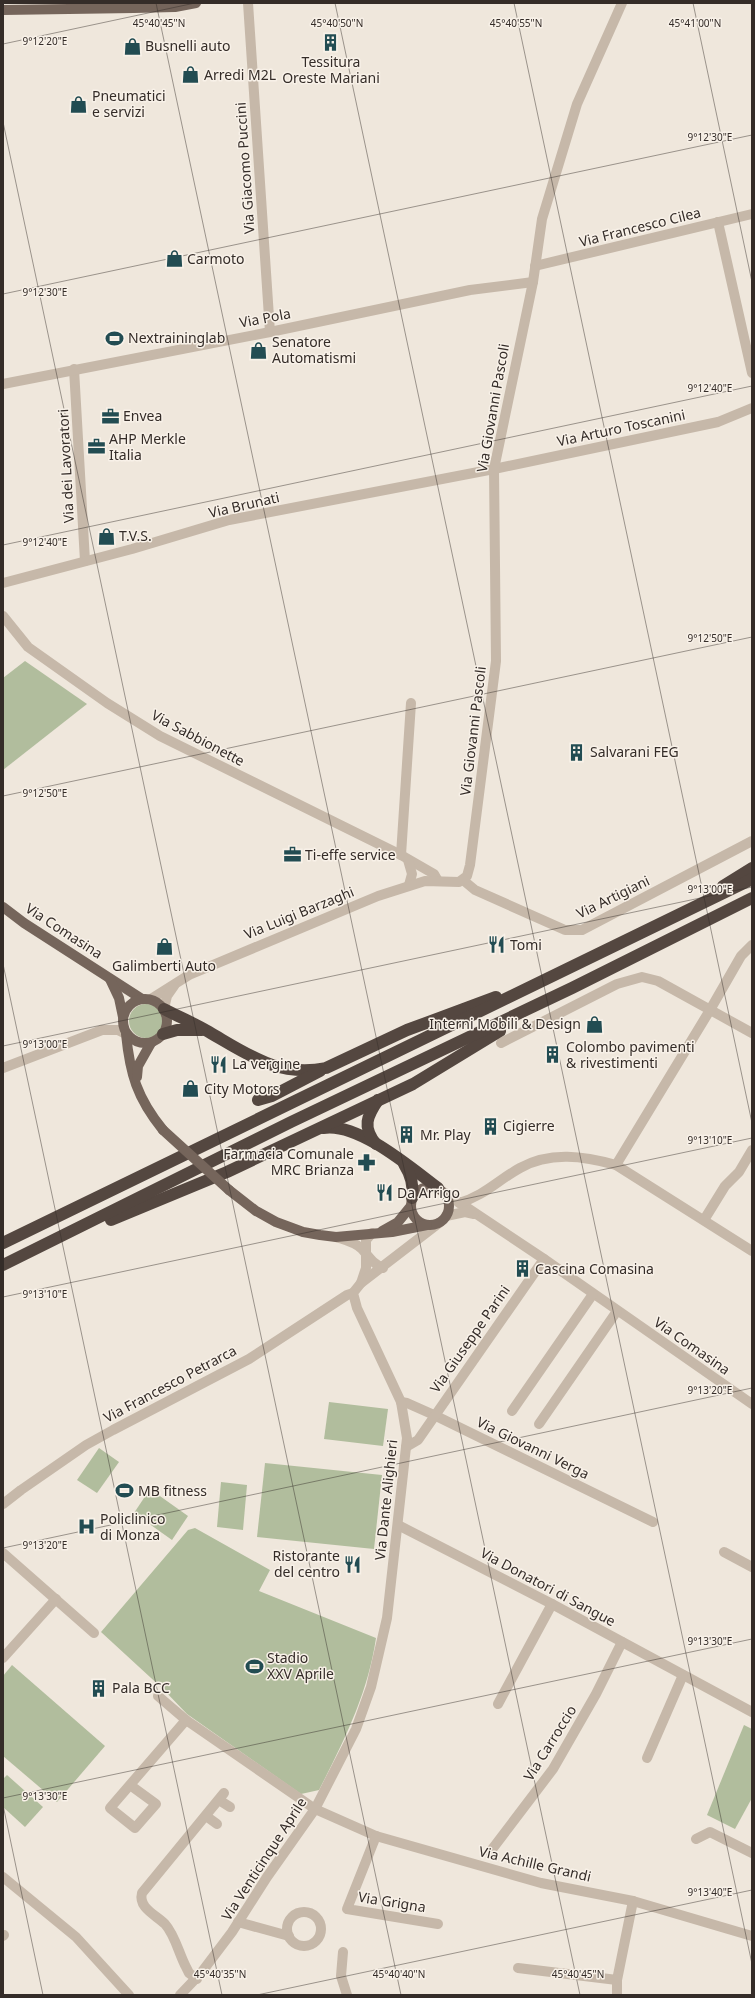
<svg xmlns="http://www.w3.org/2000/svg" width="755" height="1998" viewBox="0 0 755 1998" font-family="'Noto Sans',sans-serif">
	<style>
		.green { fill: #b1bd9d }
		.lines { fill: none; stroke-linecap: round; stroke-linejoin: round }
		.minor { stroke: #c6b8a9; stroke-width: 10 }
		.major { stroke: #75655b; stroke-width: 10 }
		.highway { stroke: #544740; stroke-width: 12 }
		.major-bridge { stroke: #75655b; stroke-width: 10 }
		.ticks { fill: none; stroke: #342c28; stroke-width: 1; stroke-opacity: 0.45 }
		.labels { text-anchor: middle; stroke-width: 3; stroke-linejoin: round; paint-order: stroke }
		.poi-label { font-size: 14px; fill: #342c28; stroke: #f8f1e8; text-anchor: start }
		.street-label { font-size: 14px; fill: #342c28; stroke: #f8f1e8 }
		.ticks-label { font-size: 10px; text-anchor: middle; fill: #342c28; stroke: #f8f1e8; stroke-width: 3; stroke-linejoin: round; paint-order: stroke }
	</style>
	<rect width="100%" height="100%" fill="#efe7dc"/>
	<g class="green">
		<path d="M25,661L87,704L3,770V678Z"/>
		<circle cx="146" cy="1021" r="17"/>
		<path d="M329,1402L388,1409L383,1446L324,1439Z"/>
		<path d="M99,1448L119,1462L97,1493L77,1480Z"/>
		<path d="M265,1463L382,1475L374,1549L257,1537Z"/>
		<path d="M221,1482L247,1485L243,1530L217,1527Z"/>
		<path d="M150,1489L188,1516L172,1540L134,1513Z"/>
		<path d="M195,1528L270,1570L259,1591L376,1638C368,1693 344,1741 319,1790L301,1794L187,1714L163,1689L101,1632L188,1530Z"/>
		<path d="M12,1665L105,1746L57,1802L3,1756V1676Z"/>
		<path d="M744,1725L752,1729V1798L735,1829L707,1815Z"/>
		<path d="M7,1775L43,1807L25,1827L3,1807V1779Z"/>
	</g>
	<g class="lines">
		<g class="minor">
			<path d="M248,3L270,332"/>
			<path d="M718,222L752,373"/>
			<path d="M535,266L752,214"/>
			<path d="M74,369L85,561"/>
			<path d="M3,384L270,332L470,290L533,282"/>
			<path d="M3,583L132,549L229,520L494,469L718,422L752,408"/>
			<path d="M3,616L28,647L107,703L160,736L401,855L434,874L438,881"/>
			<path d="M401,855L411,703"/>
			<path d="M408,860L412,874L409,885"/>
			<path d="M463,880L475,890L565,930H582L752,841"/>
			<path d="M151,999L189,975L378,896L425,881L459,882L467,876L470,865L496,661L494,469L533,282L542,219L577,104L622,3"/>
			<path d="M164,1009L167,996L174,986"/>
			<path d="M501,1043L617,984L642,977L658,981L752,1033"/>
			<path d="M3,1068L102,1030H118L126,1034"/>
			<path d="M616,1165L710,1010L741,956L752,945"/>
			<path d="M445,1193L544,1259L752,1404"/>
			<path d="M459,1203C484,1196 498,1180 520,1168C550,1151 584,1156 616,1165L752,1251"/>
			<path d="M446,1216L465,1212L474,1214"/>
			<path d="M704,1220L725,1186L739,1172L752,1150"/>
			<path d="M336,1237C345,1240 355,1242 362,1249C370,1258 371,1262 383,1268"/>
			<path d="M361,1283L366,1268V1240L372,1233"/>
			<path d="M401,1402L407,1403L434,1415L653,1522"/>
			<path d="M512,1411L593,1294"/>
			<path d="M539,1424L617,1311"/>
			<path d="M406,1447L418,1440L544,1259"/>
			<path d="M3,1504L21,1490L86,1445L113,1430L249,1359L347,1295L353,1293"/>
			<path d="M398,1525L552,1604L752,1712"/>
			<path d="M724,1552L752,1567"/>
			<path d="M3,1553L94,1633"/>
			<path d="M3,1658L56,1599"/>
			<path d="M158,1696L186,1720L315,1809L376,1836L541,1883L633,1901L752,1936"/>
			<path d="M498,1704L552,1604"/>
			<path d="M647,1758L683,1675"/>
			<path d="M130,1785L156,1804L135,1828L110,1808L186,1720"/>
			<path d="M219,1800L230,1807"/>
			<path d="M206,1816L217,1824"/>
			<path d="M376,1836L347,1909L438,1924"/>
			<path d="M696,1839L710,1832L752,1853"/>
			<path d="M490,1852L553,1769L596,1694L622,1642"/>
			<path d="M3,1877L76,1937L129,1995"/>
			<circle cx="304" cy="1929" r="17"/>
			<path d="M238,1922L289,1936"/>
			<path d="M3,1936L4,1935"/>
			<path d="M343,1952L341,1976L347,1995"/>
			<path d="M518,1968L617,1980"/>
			<path d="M197,1979L189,1973L186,1967C179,1954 175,1935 165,1924C156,1915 138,1908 142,1893L224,1793"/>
			<path d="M180,1995L201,1973L232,1932L267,1877L315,1809L356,1729L371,1687L387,1618L407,1438L401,1402L357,1308L353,1293L361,1283L439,1223"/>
			<path d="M617,1995V1980L633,1901"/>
		</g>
		<g class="major">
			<path d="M3,10L134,8L175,7L196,3"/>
			<path d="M3,907L24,923L142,999"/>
			<path d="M110,979L119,998L123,1017"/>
			<circle cx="145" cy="1021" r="22"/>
			<path d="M126,1034C130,1074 137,1098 163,1130"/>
			<path d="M137,1077L138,1066L151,1043"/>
			<circle cx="430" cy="1206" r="19"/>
			<path d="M229,1190L256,1211L276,1222L303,1232L320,1235L336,1237L392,1232L427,1225"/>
			<path d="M382,1231L398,1222L411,1206"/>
		</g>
		<g class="highway">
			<path d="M723,886L752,868"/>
			<path d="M164,1009C179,1017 194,1023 209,1032C247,1054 279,1078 326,1068L407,1030L496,997"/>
			<path d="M163,1034L177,1030H202"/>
			<path d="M258,1100L272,1096L320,1071"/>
			<path d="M323,1128C358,1122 410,1167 438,1188"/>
			<path d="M376,1144C362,1127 367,1116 378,1100"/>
			<path d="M404,1164C411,1175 414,1186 412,1198"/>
			<path d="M111,1220L227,1172L413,1084L500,1031"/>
			<path d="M3,1243L752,879"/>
			<path d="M3,1265L291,1122L572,988L752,898"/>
		</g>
		<path class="major-bridge" d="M163,1130L229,1190"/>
	</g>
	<path class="ticks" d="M156,3L580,1995M335,3L752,1964M514,3L752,1123M693,3L752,282M3,44L195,3M3,122L401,1995M3,294L752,135M3,545L752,386M3,796L752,637M3,964L222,1995M3,1046L752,887M3,1297L752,1138M3,1548L752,1388M3,1798L752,1639M3,1805L43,1995M257,1995L752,1890"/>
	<defs>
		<symbol id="building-bare" viewBox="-9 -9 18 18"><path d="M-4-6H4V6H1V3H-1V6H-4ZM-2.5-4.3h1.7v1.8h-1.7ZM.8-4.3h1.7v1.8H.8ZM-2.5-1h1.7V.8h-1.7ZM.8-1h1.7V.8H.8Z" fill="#224c52" stroke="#f8f1e8" stroke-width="2.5" paint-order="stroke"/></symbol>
		<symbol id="shop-bare" viewBox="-9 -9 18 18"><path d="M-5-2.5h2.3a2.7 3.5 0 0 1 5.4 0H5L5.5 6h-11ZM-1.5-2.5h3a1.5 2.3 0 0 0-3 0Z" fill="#224c52" stroke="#f8f1e8" stroke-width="2.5" paint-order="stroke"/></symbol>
		<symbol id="stadium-bare" viewBox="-9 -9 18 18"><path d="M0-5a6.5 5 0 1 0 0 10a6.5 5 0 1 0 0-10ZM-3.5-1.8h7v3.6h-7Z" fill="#224c52" stroke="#f8f1e8" stroke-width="2.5" paint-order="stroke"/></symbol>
		<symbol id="office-bare" viewBox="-9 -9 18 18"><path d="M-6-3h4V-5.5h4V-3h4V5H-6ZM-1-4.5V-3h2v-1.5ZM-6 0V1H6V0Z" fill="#224c52" stroke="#f8f1e8" stroke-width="2.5" paint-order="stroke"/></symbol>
		<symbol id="restaurant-bare" viewBox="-9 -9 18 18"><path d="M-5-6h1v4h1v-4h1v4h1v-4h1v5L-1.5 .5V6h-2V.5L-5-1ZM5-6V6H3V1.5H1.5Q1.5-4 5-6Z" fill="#224c52" stroke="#f8f1e8" stroke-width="2.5" paint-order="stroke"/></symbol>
		<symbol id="pharmacy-bare" viewBox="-9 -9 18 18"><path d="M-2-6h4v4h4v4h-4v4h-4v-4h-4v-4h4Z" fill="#224c52" stroke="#f8f1e8" stroke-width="2.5" paint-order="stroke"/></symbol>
		<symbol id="hospital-bare" viewBox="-9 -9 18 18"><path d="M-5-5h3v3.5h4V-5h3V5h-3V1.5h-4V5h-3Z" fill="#224c52" stroke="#f8f1e8" stroke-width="2.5" paint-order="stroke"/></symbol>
	</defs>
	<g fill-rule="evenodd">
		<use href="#building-bare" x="318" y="30" width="25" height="25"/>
		<use href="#shop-bare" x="120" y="34" width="25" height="25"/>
		<use href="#shop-bare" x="178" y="62" width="25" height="25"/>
		<use href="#shop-bare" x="66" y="92" width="25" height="25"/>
		<use href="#shop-bare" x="162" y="246" width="25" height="25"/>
		<use href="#stadium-bare" x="102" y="326" width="25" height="25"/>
		<use href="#shop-bare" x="246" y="338" width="25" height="25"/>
		<use href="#office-bare" x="98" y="404" width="25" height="25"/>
		<use href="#office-bare" x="84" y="434" width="25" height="25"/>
		<use href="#shop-bare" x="94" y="524" width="25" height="25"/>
		<use href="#building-bare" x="564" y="740" width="25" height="25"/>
		<use href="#office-bare" x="280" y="842" width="25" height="25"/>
		<use href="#restaurant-bare" x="484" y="932" width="25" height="25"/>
		<use href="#shop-bare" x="152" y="934" width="25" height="25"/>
		<use href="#shop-bare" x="582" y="1012" width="25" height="25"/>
		<use href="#building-bare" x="540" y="1042" width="25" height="25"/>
		<use href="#restaurant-bare" x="206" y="1052" width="25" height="25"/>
		<use href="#shop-bare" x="178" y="1076" width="25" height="25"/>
		<use href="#building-bare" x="478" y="1114" width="25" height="25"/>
		<use href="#building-bare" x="394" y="1122" width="25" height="25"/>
		<use href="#pharmacy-bare" x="354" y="1150" width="25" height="25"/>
		<use href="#restaurant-bare" x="372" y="1180" width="25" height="25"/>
		<use href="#building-bare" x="510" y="1256" width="25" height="25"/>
		<use href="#stadium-bare" x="112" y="1478" width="25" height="25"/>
		<use href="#hospital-bare" x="74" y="1514" width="25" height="25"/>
		<use href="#restaurant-bare" x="340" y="1552" width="25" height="25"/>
		<use href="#stadium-bare" x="242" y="1654" width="25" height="25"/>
		<use href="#building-bare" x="86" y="1676" width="25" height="25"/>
	</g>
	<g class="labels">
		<g class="poi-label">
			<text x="145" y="51">Busnelli auto</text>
			<text x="331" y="67" text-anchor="middle">Tessitura<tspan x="331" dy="16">Oreste Mariani</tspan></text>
			<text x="204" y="80">Arredi M2L</text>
			<text x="92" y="101">Pneumatici<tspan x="92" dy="16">e servizi</tspan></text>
			<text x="187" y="264">Carmoto</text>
			<text x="128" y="343">Nextraininglab</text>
			<text x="272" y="347">Senatore<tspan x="272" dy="16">Automatismi</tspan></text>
			<text x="123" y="421">Envea</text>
			<text x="109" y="444">AHP Merkle<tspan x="109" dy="16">Italia</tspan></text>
			<text x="119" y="541">T.V.S.</text>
			<text x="590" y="757">Salvarani FEG</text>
			<text x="305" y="860">Ti-effe service</text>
			<text x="510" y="950">Tomi</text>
			<text x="164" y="971" text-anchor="middle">Galimberti Auto</text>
			<text x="581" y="1029" text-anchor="end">Interni Mobili &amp; Design</text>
			<text x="566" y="1052">Colombo pavimenti<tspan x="566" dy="16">&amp; rivestimenti</tspan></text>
			<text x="232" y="1069">La vergine</text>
			<text x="204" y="1094">City Motors</text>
			<text x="503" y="1131">Cigierre</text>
			<text x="420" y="1140">Mr. Play</text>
			<text x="354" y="1159" text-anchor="end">Farmacia Comunale<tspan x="354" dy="16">MRC Brianza</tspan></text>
			<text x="397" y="1198">Da Arrigo</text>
			<text x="535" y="1274">Cascina Comasina</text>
			<text x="138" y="1496">MB fitness</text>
			<text x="100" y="1524">Policlinico<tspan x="100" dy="16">di Monza</tspan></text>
			<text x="340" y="1561" text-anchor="end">Ristorante<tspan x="340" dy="16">del centro</tspan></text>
			<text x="267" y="1663">Stadio<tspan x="267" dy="16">XXV Aprile</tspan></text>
			<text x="112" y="1693">Pala BCC</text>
		</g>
		<g class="street-label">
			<text transform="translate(245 168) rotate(-94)" y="5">Via Giacomo Puccini</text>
			<text transform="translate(640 227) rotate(-14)" y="5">Via Francesco Cilea</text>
			<text transform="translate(265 318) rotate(-11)" y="5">Via Pola</text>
			<text transform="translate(493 408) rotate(-80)" y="5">Via Giovanni Pascoli</text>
			<text transform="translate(621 428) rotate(-12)" y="5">Via Arturo Toscanini</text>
			<text transform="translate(66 466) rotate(-93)" y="5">Via dei Lavoratori</text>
			<text transform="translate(244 505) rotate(-13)" y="5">Via Brunati</text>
			<text transform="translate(473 731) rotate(-83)" y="5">Via Giovanni Pascoli</text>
			<text transform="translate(198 738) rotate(28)" y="5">Via Sabbionette</text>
			<text transform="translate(613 897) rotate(-26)" y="5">Via Artigiani</text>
			<text transform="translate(299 913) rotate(-22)" y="5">Via Luigi Barzaghi</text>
			<text transform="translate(64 931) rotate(33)" y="5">Via Comasina</text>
			<text transform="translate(470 1339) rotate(-55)" y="5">Via Giuseppe Parini</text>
			<text transform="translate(692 1346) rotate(35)" y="5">Via Comasina</text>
			<text transform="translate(170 1384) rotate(-28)" y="5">Via Francesco Petrarca</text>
			<text transform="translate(533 1448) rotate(26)" y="5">Via Giovanni Verga</text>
			<text transform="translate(386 1500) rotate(-84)" y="5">Via Dante Alighieri</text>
			<text transform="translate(548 1587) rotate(28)" y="5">Via Donatori di Sangue</text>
			<text transform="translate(550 1743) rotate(-58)" y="5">Via Carroccio</text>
			<text transform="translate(264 1859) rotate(-57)" y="5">Via Venticinque Aprile</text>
			<text transform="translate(535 1864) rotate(13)" y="5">Via Achille Grandi</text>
			<text transform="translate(392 1902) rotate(9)" y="5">Via Grigna</text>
		</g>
	</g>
	<g class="ticks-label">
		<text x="159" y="27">45°40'45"N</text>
		<text x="337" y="27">45°40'50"N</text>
		<text x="516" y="27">45°40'55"N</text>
		<text x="695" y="27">45°41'00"N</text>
		<text x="45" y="45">9°12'20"E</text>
		<text x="710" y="141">9°12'30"E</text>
		<text x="45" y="296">9°12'30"E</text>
		<text x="710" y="392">9°12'40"E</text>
		<text x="45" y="546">9°12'40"E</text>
		<text x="710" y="642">9°12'50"E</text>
		<text x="45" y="797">9°12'50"E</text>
		<text x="710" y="893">9°13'00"E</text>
		<text x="45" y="1048">9°13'00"E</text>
		<text x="710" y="1144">9°13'10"E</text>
		<text x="45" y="1298">9°13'10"E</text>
		<text x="710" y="1394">9°13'20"E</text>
		<text x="45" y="1549">9°13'20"E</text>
		<text x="710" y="1645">9°13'30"E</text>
		<text x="45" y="1800">9°13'30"E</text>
		<text x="710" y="1896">9°13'40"E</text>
		<text x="220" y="1978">45°40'35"N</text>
		<text x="399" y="1978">45°40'40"N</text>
		<text x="578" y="1978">45°40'45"N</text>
	</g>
	<rect width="755" height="1998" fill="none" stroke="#342c28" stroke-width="8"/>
</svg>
